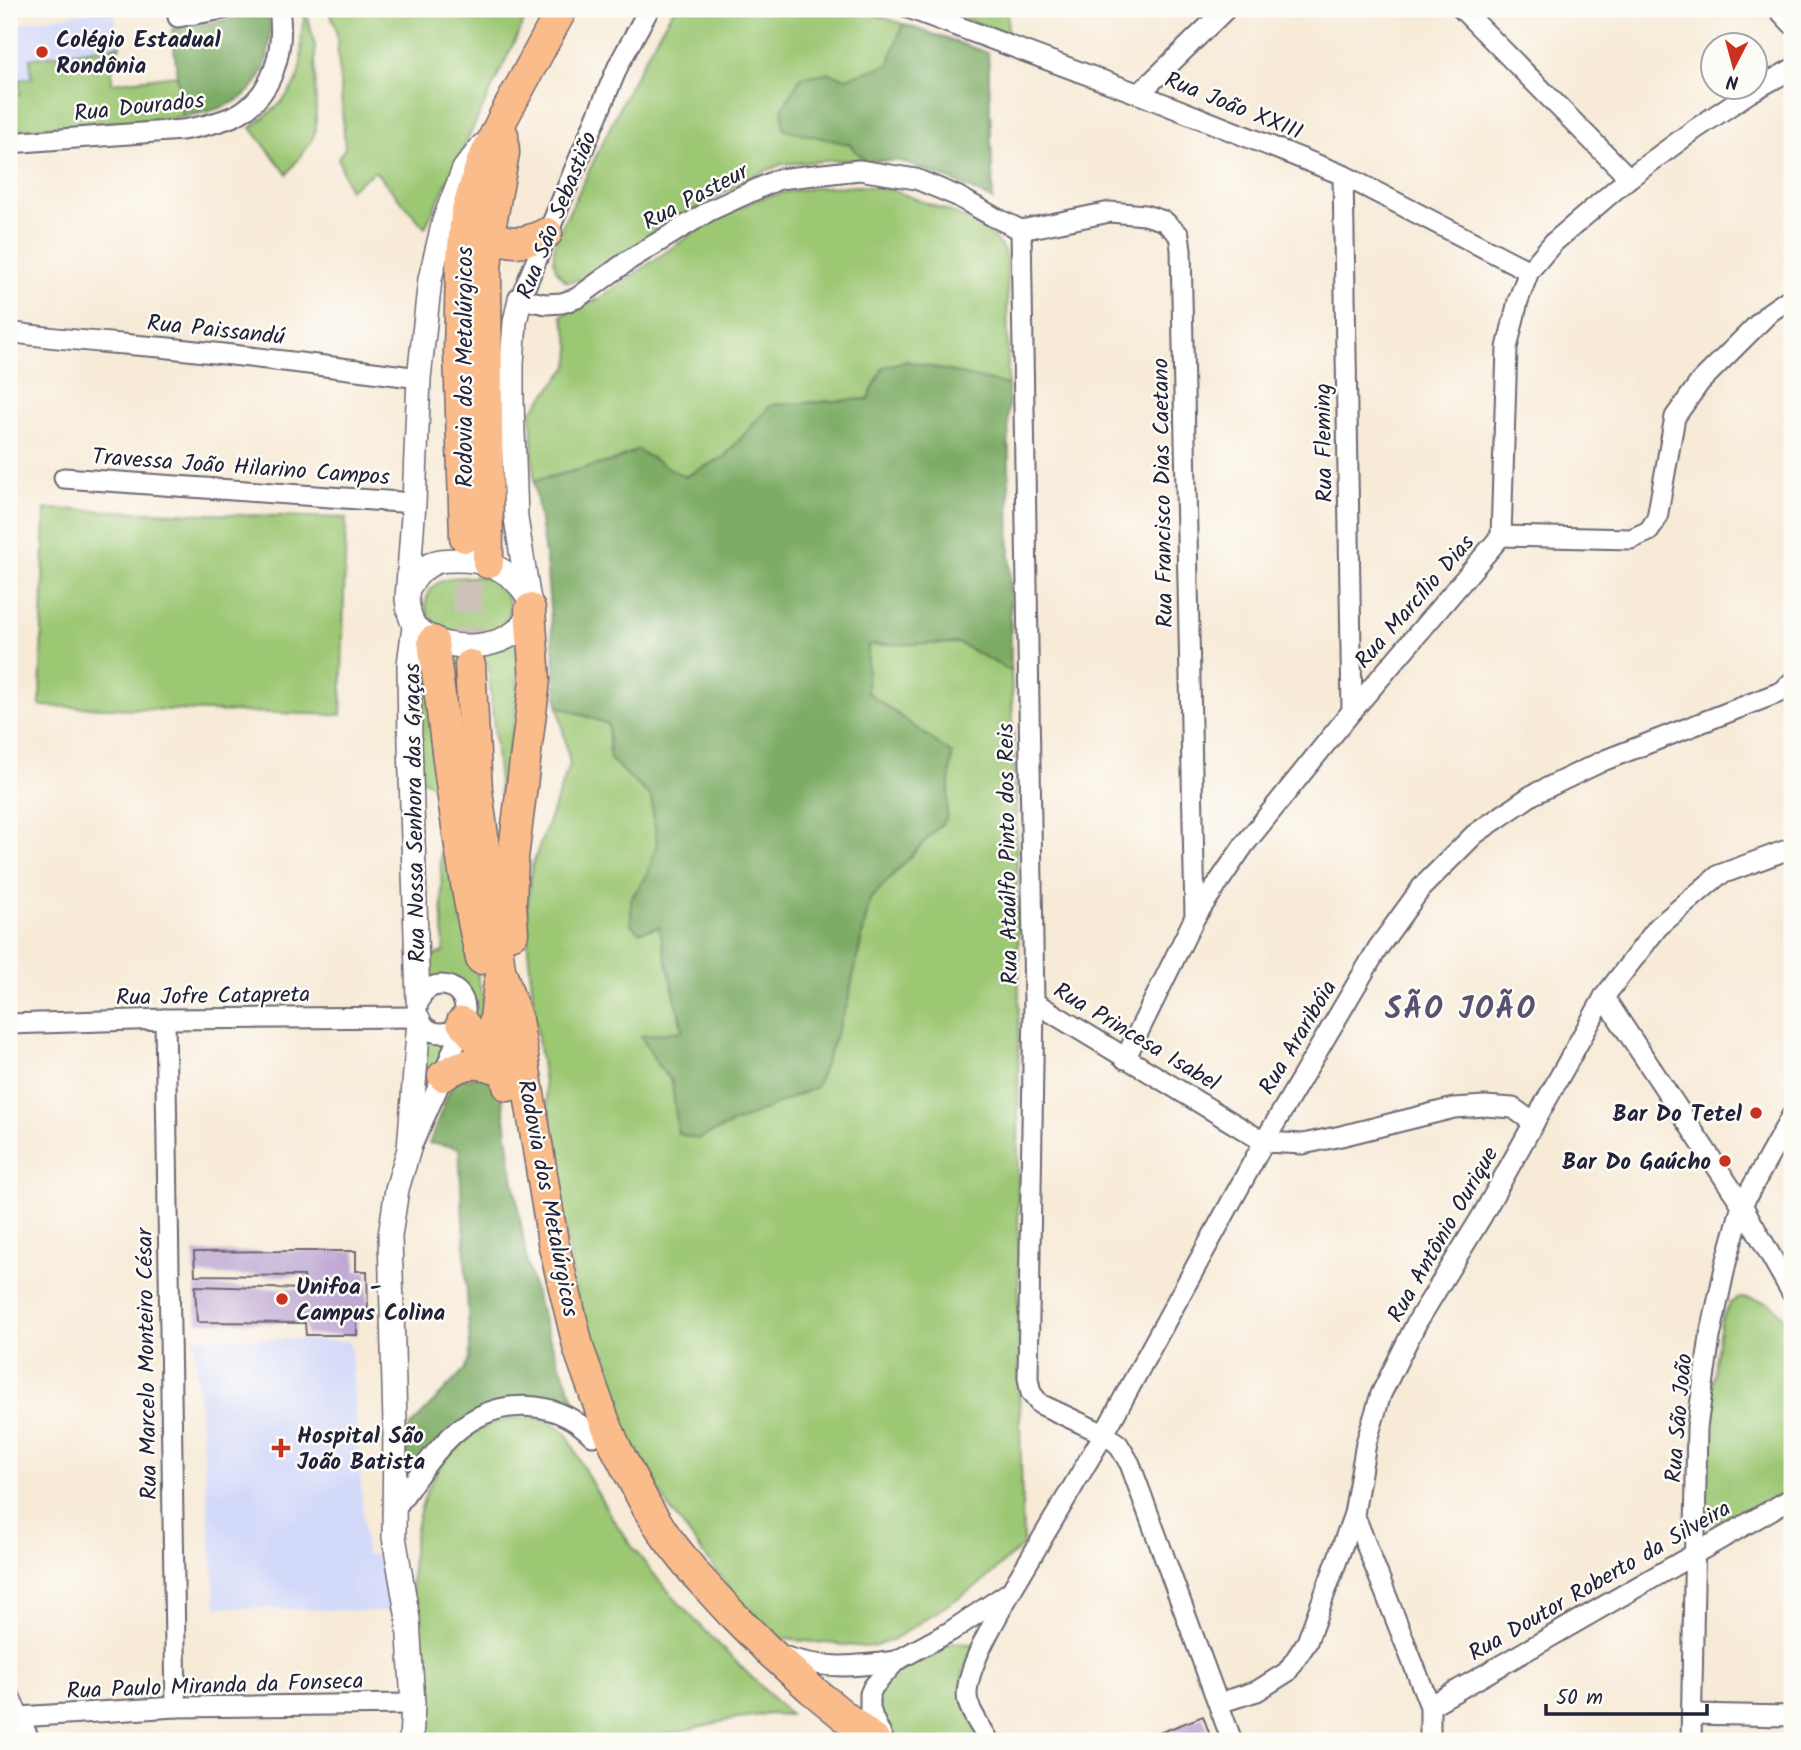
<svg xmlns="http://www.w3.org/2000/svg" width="1801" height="1750" viewBox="0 0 1801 1750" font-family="Kalam,sans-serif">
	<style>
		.built { fill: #d3d9f9 }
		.green { fill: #9cc773; stroke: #5f7457; stroke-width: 2 }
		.forest { fill: #7dac65; stroke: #506750; stroke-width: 2 }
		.building { fill: #bfa9d4 }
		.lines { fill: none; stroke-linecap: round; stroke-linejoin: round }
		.primary-tunnel { stroke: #ccc2b8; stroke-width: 30; stroke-dasharray: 30 15; stroke-linecap: butt }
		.minor-casing { stroke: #6d6872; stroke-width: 23 }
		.tertiary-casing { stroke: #6d6872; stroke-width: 26 }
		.primary-casing { stroke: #6d6872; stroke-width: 33 }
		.minor { stroke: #fff; stroke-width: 19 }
		.tertiary { stroke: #fff; stroke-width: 23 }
		.primary { stroke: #fabc8b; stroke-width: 30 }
		.poi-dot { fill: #c8321e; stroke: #fdfcf7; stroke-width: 2.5 }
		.labels { text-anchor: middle; stroke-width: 5; stroke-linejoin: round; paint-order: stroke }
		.poi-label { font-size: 23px; font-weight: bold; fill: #22223b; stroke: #fdfcf7; text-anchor: start }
		.street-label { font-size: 23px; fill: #22223b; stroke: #fdfcf7 }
		.district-label { font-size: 30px; font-weight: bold; letter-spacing: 2px; fill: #595171; stroke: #fdfcf7 }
	</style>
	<rect width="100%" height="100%" fill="#fdfcf7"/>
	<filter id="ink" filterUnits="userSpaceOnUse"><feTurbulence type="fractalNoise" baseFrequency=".0143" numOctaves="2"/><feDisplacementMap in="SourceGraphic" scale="14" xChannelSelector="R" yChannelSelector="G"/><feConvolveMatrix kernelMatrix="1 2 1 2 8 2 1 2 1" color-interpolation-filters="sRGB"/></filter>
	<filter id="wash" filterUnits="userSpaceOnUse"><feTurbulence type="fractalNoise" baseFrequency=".00686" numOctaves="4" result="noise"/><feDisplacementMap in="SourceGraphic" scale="28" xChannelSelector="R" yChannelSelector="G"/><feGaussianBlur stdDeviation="1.57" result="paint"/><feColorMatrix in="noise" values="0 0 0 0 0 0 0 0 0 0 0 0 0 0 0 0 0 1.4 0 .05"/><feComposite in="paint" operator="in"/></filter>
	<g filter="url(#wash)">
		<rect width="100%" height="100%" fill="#f7ead7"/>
		<g class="built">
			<path d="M108,9H114L120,45L30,59L33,78L9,82V25Z"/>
			<path d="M194,1337L350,1341L366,1555L390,1556L389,1592L400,1593L401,1612L216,1607Z"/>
		</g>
		<g class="green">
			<path d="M328,9H530L425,228L375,171L349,190L338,158L345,148L336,27Z"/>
			<path d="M674,9H859L988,53L993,200L954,181L900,161L837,160L782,164L747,179L581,279L568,282C552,273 552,255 556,239L627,92L657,36Z"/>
			<path d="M939,9H1008L1007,34Z"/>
			<path d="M306,10L315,46L316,129L311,142L287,174L251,128L281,103L297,81L301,63L302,29Z"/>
			<path d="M120,45C114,58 111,68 112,83L177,75L182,117L9,130V97L20,94L19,80L32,78L30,59Z"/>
			<path d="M859,186L889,189L956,214L984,228L994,238L1003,249L1007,261L1008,385L906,361L869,399L771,405L724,457L684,477L636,450L617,460L534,481L531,412L567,368C576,351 566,332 562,315L600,298L696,231L723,215L758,199L786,192L818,187Z"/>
			<path d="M45,509L346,518L341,715L40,706Z"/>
			<path d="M488,577L496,578C508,592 519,620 496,631C480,638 446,633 431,623C426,612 423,603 430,591C440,573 470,578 488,577Z"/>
			<path d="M518,641L517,698L514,723L500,795L488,663L454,665L468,825L442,654Z"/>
			<path d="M959,643L1011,671L1015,778L1019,972L1018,1159L1019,1380L1023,1545L980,1584L894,1639L876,1646L865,1647L776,1638L741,1603L670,1509L620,1424L599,1362L575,1289L561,1203L536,1025L528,949L527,907L532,866L570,764L558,706L608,724L610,759L651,797L657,844L647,875L631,899L659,927L683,1031L642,1037L659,1067L672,1081L678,1133L816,1087L847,1005L870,899L946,819L951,754L867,692L868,645Z"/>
			<path d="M424,655L461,910L494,1042L472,1026C470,994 464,970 426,982L423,959L444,952L438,794L430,783L421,779L418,672Z"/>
			<path d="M422,1034C433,1039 440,1040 452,1037L415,1130Z"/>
			<path d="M1739,1298C1769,1298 1778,1306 1792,1330V1489L1730,1523H1713L1703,1519L1701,1468L1721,1321L1730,1303Z"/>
			<path d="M533,1417C543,1420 554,1422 562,1429C571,1437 575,1451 580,1461C589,1479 599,1496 609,1513C658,1590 726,1651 790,1715L770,1714L738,1718L637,1741H417C416,1707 415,1673 413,1640C411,1576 405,1501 453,1451C479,1425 496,1418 533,1417Z"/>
			<path d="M952,1643L974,1644L962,1675L982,1741H896L888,1735L876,1695L899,1667L942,1645Z"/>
		</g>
		<g class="forest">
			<path d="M264,13L268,15C271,29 270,45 267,59C255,102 222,110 182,117L172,29Z"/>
			<path d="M903,24L988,53L993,200L954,181L901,161H866L849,144L784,130L782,109L801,77L828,73L846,78L888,65Z"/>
			<path d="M906,361L1008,385L1011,671L959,643L868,645L867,692L952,754L946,819L870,899L847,1005L816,1087L698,1139L678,1134L672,1081L659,1067L641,1036L683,1031L659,927L639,932L631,924V899L647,875L657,844L651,797L610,759L608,724L558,706L546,561L534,481L617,460L637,450L685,477L724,457L771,405L868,399L883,367Z"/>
			<path d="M489,1075L502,1094L510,1157L527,1262L534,1289L549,1337L579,1412L565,1406L504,1401L404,1483L407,1430L464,1370L469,1359L470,1348L459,1148L439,1144H429L447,1096L455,1081Z"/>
		</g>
		<g id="blocks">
			<g class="building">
				<path d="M302,1251H356V1271H367L368,1310L357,1311V1335H306L305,1323L197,1322L195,1286L305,1289L304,1276L195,1275L194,1252Z"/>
				<path d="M1203,1716L1212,1741H1140L1162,1732Z"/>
			</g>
		</g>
	</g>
	<g filter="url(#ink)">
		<use href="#blocks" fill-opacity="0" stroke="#6d6872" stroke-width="2"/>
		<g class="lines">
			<path class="primary-tunnel" d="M465,537L470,665"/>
			<defs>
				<g id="minor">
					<path d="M649,9L619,64L520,299L546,304L562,303L577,298L629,260L711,210L779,179L859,170L916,179L957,196L994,217L1021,230"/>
					<path d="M911,9L1139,94L1343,175L1529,271"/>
					<path d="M1462,9L1629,178"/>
					<path d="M1778,9L1792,24"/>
					<path d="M178,17L224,9"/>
					<path d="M1139,94L1226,9"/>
					<path d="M9,143L182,130C200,127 219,123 236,115C274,95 285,49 279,9"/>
					<path d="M1343,175L1352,711"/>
					<path d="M1021,230L1034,1002L1028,1378L1031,1393L1040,1404L1104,1434L1118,1444L1130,1464L1232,1741"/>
					<path d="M1021,230L1110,212L1145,215L1164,221L1179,235L1181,249L1195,917"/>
					<path d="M9,332C62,340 115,343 169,348C252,357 336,367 419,378"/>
					<path d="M64,478L414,503"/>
					<path d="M1501,536L1631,539L1649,531L1657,518L1675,417L1700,382L1770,312L1792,297"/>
					<circle cx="441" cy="1009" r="24"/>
					<path d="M1604,997L1742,1205L1792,1293"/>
					<path d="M1034,1002L1264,1142L1303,1144L1341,1136L1454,1108L1485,1106L1513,1108L1534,1123"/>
					<path d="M165,1019L176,1707"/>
					<path d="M9,1024L165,1019L417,1017"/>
					<path d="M1125,1059L1195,917L1244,845L1352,711L1501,536L1507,348L1518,301L1529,271L1553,243L1629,178L1694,130L1749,93L1792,69"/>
					<path d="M412,1145L443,1076L457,1039L459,1025"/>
					<path d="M393,1512C429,1460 463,1398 536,1407C559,1410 577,1420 593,1436"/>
					<path d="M780,1655C821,1670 855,1667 896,1661"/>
					<path d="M9,1695L30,1741"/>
					<path d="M1219,1703L1257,1691L1287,1672L1307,1642L1354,1514"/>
					<path d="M1430,1706L1792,1498"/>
					<path d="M1692,1714L1792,1716"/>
					<path d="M19,1717L176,1707L413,1704"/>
					<path d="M884,1741L873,1718L870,1708V1694L873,1687L896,1661L951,1631L1011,1591L1104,1434L1264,1142L1378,948L1422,887L1475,834L1532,795L1605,760L1783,691L1792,682"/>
					<path d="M989,1741C982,1728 972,1716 968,1702C961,1676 996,1619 1009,1595"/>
					<path d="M1430,1741V1706L1354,1514L1366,1443L1381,1394L1417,1322L1482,1216L1604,997L1658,927L1719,875L1792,848"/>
					<path d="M1691,1741L1697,1427L1710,1337L1726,1263L1742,1205L1792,1115"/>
				</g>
				<g id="tertiary">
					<path d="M520,299L515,322L512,363V402L516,518L528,595"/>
					<path d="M409,587C416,576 423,567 436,562C442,560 450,560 457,560C484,560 505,567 523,589C527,595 532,601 530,608C523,649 454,655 426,635C422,632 416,629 414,625C409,617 408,607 407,599L414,503L419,378L430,279L444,221L464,169L482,146"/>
					<path d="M414,627L409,664L410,743L418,1000"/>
					<path d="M411,1741L413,1704L408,1619L394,1537L395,1423L390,1236L397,1189L409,1149L419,1020"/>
				</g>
				<g id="primary">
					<path d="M489,235C512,245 525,244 547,233"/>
					<path d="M465,537L459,353L461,268L466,214L481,164L503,118L562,9"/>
					<path d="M488,563L486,270L489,235L504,153L503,135"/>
					<path d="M433,641C447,746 457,854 481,959"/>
					<path d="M470,665L477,790L500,969L517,1020L553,1242L579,1350L604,1420L617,1450L648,1509L667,1538L696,1575L731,1613L768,1650L811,1689L875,1741"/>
					<path d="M513,933L511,903L513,858L535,680L530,609"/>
					<path d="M499,983L495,1019L508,1086"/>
					<path d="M462,1022L505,1072"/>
					<path d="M443,1076C465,1060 481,1061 506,1072"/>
				</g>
			</defs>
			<use href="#minor" class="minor-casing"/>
			<use href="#tertiary" class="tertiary-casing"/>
			<use href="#primary" class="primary-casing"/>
			<use href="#minor" class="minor"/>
			<use href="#tertiary" class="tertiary"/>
			<use href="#primary" class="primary"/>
		</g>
	</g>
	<g class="poi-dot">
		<circle cx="42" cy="52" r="7"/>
		<circle cx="1756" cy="1113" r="7"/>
		<circle cx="1725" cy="1161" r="7"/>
		<circle cx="282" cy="1299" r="7"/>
		<path d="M277.5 1437.5h7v7h7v7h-7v7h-7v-7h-7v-7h7z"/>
	</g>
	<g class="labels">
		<g class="poi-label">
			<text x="56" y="47">Colégio Estadual<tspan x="56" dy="26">Rondônia</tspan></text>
			<text x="1742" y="1121" text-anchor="end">Bar Do Tetel</text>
			<text x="1711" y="1169" text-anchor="end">Bar Do Gaúcho</text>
			<text x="296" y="1294">Unifoa -<tspan x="296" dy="26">Campus Colina</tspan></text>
			<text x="297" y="1443">Hospital São<tspan x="297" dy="26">João Batista</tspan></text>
		</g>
		<g class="street-label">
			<text transform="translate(1234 105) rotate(22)" y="8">Rua João XXIII</text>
			<text transform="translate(139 106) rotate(-6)" y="8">Rua Dourados</text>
			<text transform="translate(695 196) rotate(-28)" y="8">Rua Pasteur</text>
			<text transform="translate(556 215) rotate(-68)" y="8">Rua São Sebastião</text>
			<text transform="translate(216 329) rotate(6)" y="8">Rua Paissandú</text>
			<text transform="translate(464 367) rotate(-90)" y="8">Rodovia dos Metalúrgicos</text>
			<text transform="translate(1323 443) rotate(-91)" y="8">Rua Fleming</text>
			<text transform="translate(241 466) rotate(4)" y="8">Travessa João Hilarino Campos</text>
			<text transform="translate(1162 493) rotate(-91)" y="8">Rua Francisco Dias Caetano</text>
			<text transform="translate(1414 601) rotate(-49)" y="8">Rua Marcílio Dias</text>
			<text transform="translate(414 813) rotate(-91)" y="8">Rua Nossa Senhora das Graças</text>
			<text transform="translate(1007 854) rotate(-91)" y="8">Rua Ataúlfo Pinto dos Reis</text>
			<text transform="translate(213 995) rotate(-1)" y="8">Rua Jofre Catapreta</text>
			<text transform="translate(1137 1036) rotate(31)" y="8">Rua Princesa Isabel</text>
			<text transform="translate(1297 1037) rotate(-59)" y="8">Rua Araribóia</text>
			<text transform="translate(549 1198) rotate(79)" y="8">Rodovia dos Metalúrgicos</text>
			<text transform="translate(1442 1234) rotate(-60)" y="8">Rua Antônio Ourique</text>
			<text transform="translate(146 1364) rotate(-91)" y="8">Rua Marcelo Monteiro César</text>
			<text transform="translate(1678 1418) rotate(-85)" y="8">Rua São João</text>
			<text transform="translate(1599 1580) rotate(-30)" y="8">Rua Doutor Roberto da Silveira</text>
			<text transform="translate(215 1685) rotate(-2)" y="8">Rua Paulo Miranda da Fonseca</text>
		</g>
		<g class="district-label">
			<text x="1461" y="1018">SÃO JOÃO</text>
		</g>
	</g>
	<rect width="1801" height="1750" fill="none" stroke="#fdfcf7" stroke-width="35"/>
	<g transform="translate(1734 66) rotate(186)"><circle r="33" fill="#fdfcf7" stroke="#a5a5ac" stroke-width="2"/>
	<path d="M0-5L12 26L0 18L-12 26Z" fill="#c8321e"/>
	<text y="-10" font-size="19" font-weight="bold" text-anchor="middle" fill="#22223b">N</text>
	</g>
	<path d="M1546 1704v10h161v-10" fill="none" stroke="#22223b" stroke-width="3.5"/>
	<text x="1556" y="1704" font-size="21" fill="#22223b" stroke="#fdfcf7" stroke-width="5" paint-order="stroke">50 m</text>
</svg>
